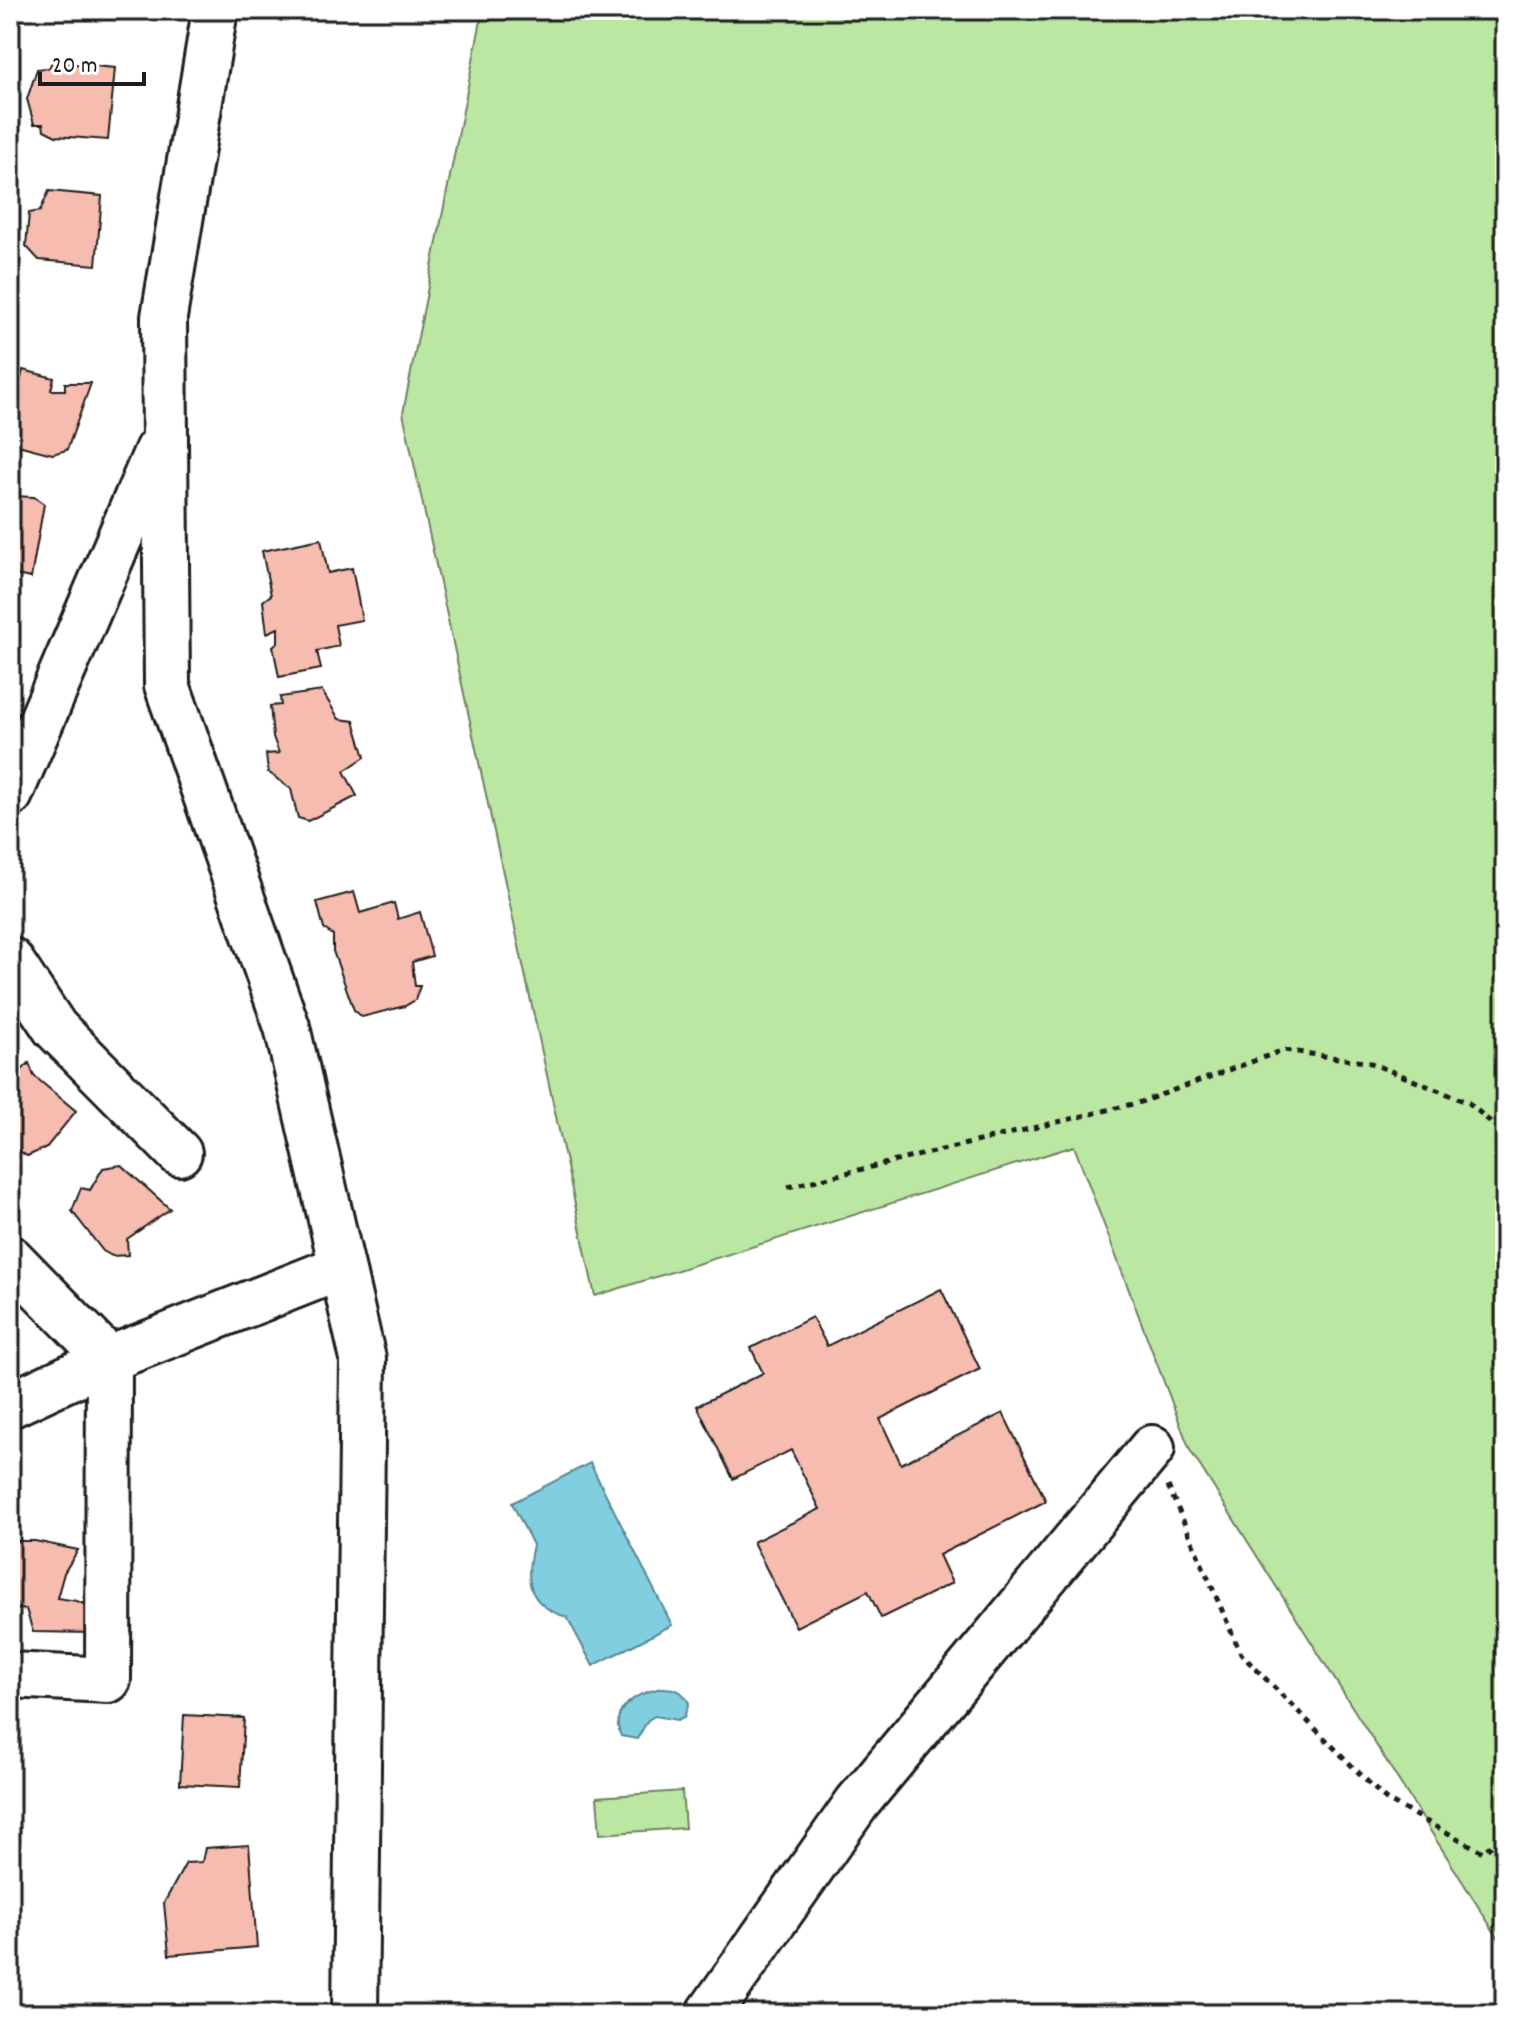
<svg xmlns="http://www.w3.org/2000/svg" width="1515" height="2024" viewBox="0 0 1515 2024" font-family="Dekko,sans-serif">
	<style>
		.green { fill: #bce7a3; stroke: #6c8260; stroke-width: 2 }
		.water { fill: #81cee0; stroke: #598792; stroke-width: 2 }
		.building { fill: #f6bcaf; stroke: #1c1c1c; stroke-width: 2 }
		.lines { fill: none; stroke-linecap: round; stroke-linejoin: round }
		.minor-casing { stroke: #1c1c1c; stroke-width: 50 }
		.path { stroke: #1c1c1c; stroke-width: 5; stroke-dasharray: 6 6; stroke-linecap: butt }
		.minor { stroke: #fff; stroke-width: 44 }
	</style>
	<rect width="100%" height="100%" fill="#fff"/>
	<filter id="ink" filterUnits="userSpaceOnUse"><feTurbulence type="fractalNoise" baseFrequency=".0125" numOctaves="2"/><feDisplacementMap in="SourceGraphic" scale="16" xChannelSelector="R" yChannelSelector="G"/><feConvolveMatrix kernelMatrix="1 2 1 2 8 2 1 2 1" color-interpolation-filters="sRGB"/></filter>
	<g filter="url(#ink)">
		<g class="green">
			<path d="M483,10H1505V1949L1190,1450L1074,1146L595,1296L403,413Z"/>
			<path d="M682,1791L685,1828L600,1834L597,1797Z"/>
		</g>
		<g class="water">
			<path d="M590,1463L672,1625L593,1666L567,1617C528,1606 524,1581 533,1545L512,1503Z"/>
			<path d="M662,1688C676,1688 682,1690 689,1703L684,1717L677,1720L655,1716L648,1720L637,1739L621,1736C608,1708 639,1692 662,1688Z"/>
		</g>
		<g class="building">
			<path d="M52,62L115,68L108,140L56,136L44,130L43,124H34L27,99L37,69L49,68Z"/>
			<path d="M49,191L102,196L96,265L39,260L26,246L29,213L40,211Z"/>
			<path d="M23,370L54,378L51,390H65V383H91L67,450L52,454L10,443V422Z"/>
			<path d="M10,496L34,497L44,504L31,578L10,574Z"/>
			<path d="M321,539L328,573L352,568L362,620L335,625L339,646L317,651L321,669L279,677L273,646L278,642V628L267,633L263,601L271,595L262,551Z"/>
			<path d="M322,691L339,719L354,721L365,757L344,771L357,796L308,821L298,818L291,789L268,772L266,754L279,753L273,737L270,706L281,705L280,697Z"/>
			<path d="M354,892L360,913L394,903L398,919L420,912L432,956L412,962L415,986H420L415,1000L405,1006L362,1017L354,1010L333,951V935L324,929L317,902Z"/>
			<path d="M29,1063L34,1076L76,1111L46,1148L27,1156L10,1145V1082Z"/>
			<path d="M121,1165L170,1209L127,1239L128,1255L112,1256L103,1251L72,1211L81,1188L90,1190L103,1168Z"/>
			<path d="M941,1289L980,1369L880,1419L901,1464L1003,1413L1046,1501L939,1555L952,1583L881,1618L868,1591L796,1627L753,1542L820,1509L791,1450L733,1479L697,1406L763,1373L751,1348L812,1317L827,1346Z"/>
			<path d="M13,1541H35L78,1550L64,1573L57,1598L77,1601L95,1609L94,1633L33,1632L26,1609L10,1610V1544Z"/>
			<path d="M184,1715L244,1718L240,1787L180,1784Z"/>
			<path d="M249,1845L257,1947L169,1955L164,1903L186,1863L202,1862L205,1848Z"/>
		</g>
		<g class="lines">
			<defs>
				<g id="minor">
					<path d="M215,10L164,317L167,685L287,1027L363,1359L355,2014"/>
					<path d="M10,794L157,451"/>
					<path d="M10,960L55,1028L179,1153"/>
					<path d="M10,1258L109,1359L108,1680L10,1675"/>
					<path d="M10,1405L109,1359L342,1267"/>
					<path d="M709,2014L857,1803L1152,1448"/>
				</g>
			</defs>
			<use href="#minor" class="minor-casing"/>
			<g class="path">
				<path d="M788,1187L1141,1102L1284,1050L1371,1063L1469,1103L1505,1135"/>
				<path d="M1168,1486L1241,1654L1385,1799L1483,1852L1505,1833"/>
			</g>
			<use href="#minor" class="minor"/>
		</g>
	</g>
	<rect width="1515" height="2024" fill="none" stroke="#fff" stroke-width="40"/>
	<rect x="20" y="20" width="1475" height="1984" fill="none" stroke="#1c1c1c" stroke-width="3" filter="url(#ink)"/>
	<path d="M40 72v12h104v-12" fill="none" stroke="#1c1c1c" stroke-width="4"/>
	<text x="52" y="72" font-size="24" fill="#1c1c1c" stroke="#ffffff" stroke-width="6" paint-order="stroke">20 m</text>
</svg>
